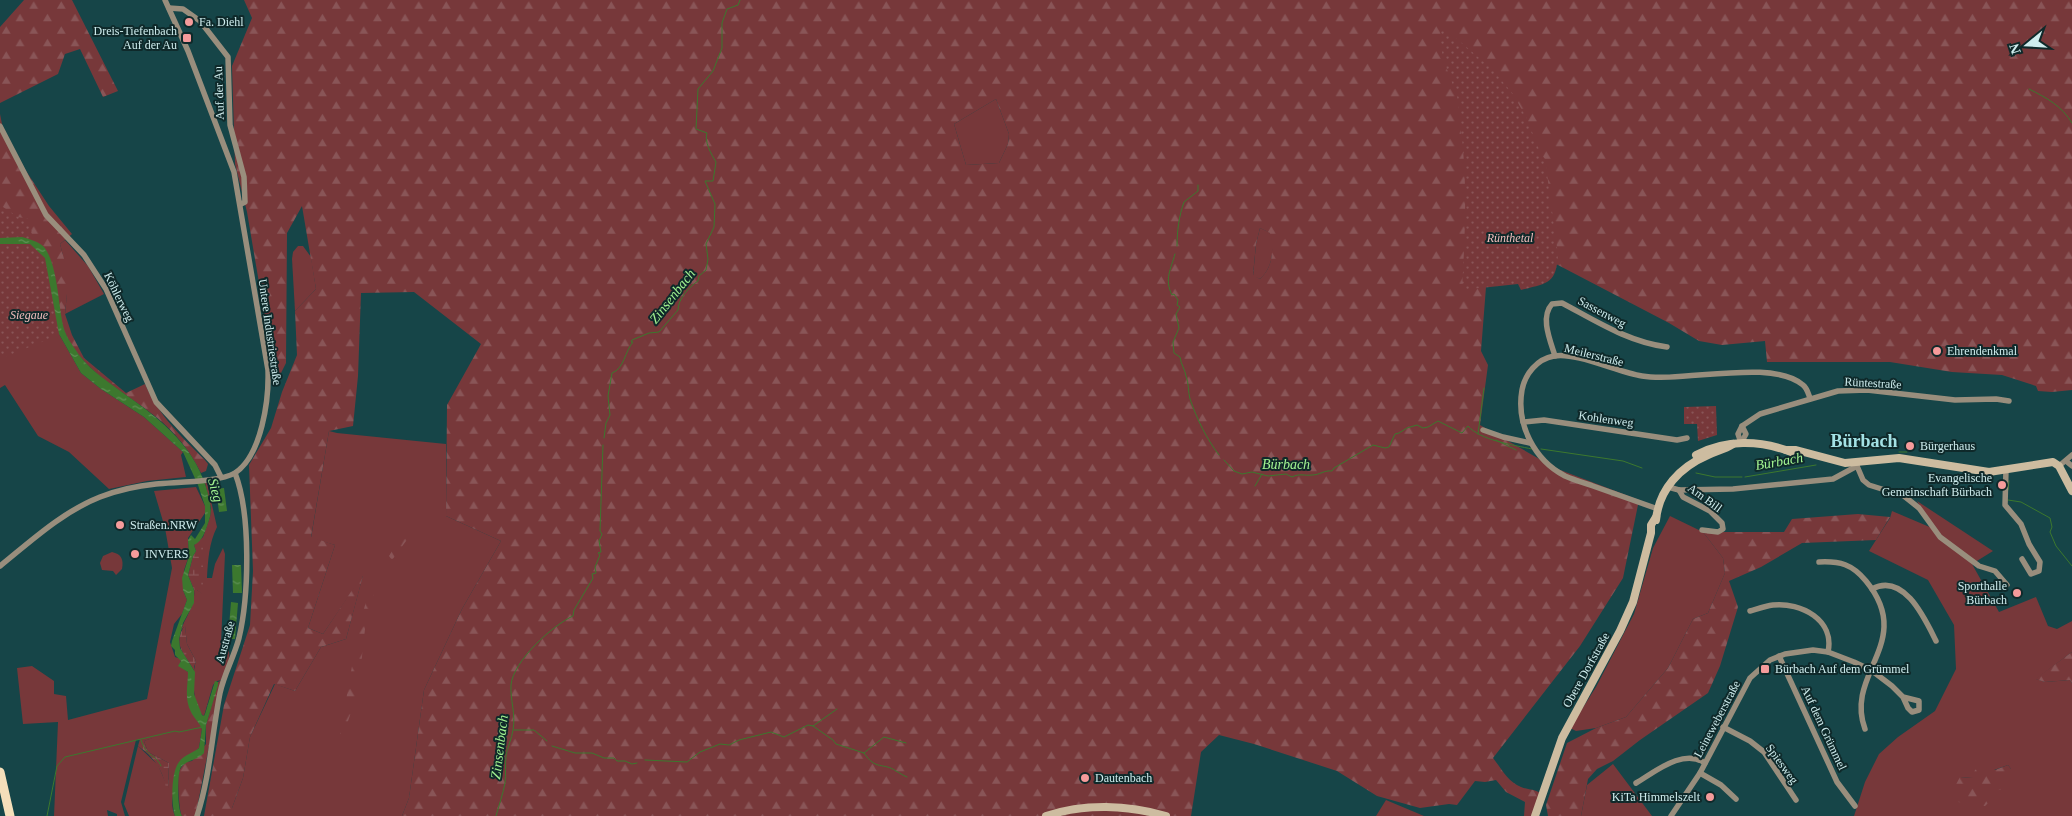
<svg xmlns="http://www.w3.org/2000/svg" width="2072" height="816" viewBox="0 0 2072 816" font-family="Georgia,serif">
	<style>
		.grass { fill: #77383a; fill-rule: evenodd }
		.forest { fill: url(#forest-firs); fill-rule: evenodd }
		.wetland { fill: url(#wetland-marsh) }
		.park { fill: url(#park-dots) }
		.water { fill: url(#water-ripples) }
		.lines { fill: none; stroke-linecap: round; stroke-linejoin: round }
		.stream { stroke: #3c782e; stroke-width: 1 }
		.street { stroke: #998e7d; stroke-width: 5.5 }
		.secondary { stroke: #cdbca0; stroke-width: 8 }
		.primary { stroke: #f5dfba; stroke-width: 9 }
		.poi-dot { fill: #f59b9b; stroke: #0f292a; stroke-width: 2 }
		.labels { text-anchor: middle; stroke-width: 4; stroke-linejoin: round; paint-order: stroke }
		.poi-label { font-size: 12px; fill: #cfedee; stroke: #0f292a; text-anchor: start }
		.street-label { font-size: 12px; fill: #cfedee; stroke: #0f292a }
		.park-label { font-size: 12px; font-style: italic; fill: #f4bfbe; stroke: #0f292a }
		.water-label { font-size: 14px; font-style: italic; fill: #a3f491; stroke: #0f292a }
		.district-label { font-size: 18px; font-weight: bold; fill: #a4e2e5; stroke: #0f292a }
	</style>
	<defs>
		<pattern id="forest-firs" width="22" height="20" patternUnits="userSpaceOnUse" patternTransform="scale(1.25)"><rect width="22" height="20" fill="#77383a"/><path d="M5 1l3.5 6h-7zM16 11l3.5 6h-7z" fill="#895557"/></pattern>
		<pattern id="wetland-marsh" width="20" height="14" patternUnits="userSpaceOnUse" patternTransform="scale(1.25)"><rect width="20" height="14" fill="#77383a"/><path d="M1 5h8M5 5V1M11 12h8M15 12V8" fill="none" stroke="#895557"/></pattern>
		<pattern id="park-dots" width="8" height="8" patternUnits="userSpaceOnUse" patternTransform="scale(1.25)"><rect width="8" height="8" fill="#77383a"/><path d="M2 2h.1M6 6h.1" fill="none" stroke="#895557" stroke-width="1.8" stroke-linecap="round"/></pattern>
		<pattern id="water-ripples" width="26" height="14" patternUnits="userSpaceOnUse" patternTransform="scale(1.25)"><rect width="26" height="14" fill="#3c782e"/><path d="M2 4q2-2 4 0t4 0M15 11q2-2 4 0t4 0" fill="none" stroke="#609257"/></pattern>
	</defs>
	<rect width="100%" height="100%" fill="#164548"/>
	<g class="grass">
		<path d="M996,99L1009,134L1008,144L999,163L966,165L954,124Z"/>
		<path d="M1260,228L1271,233C1274,250 1273,267 1260,279L1253,276L1256,244Z"/>
		<path d="M65,240L88,266L104,294L65,314C68,289 67,269 60,244Z"/>
		<path d="M298,246H303L311,257L316,289L295,311L292,259L293,252Z"/>
		<path d="M0,248L59,334L81,373L101,389L144,417L183,452L181,455L186,477L147,481L109,489L69,452L38,436L5,385L0,388Z"/>
		<path d="M329,431L337,433L446,444V516L501,541L462,609L424,690L409,798L402,816H232V808L243,778L250,737L275,684L295,691L321,647L346,639L363,575L323,634L308,628L335,545L311,538Z"/>
		<path d="M205,483H207L217,527C209,543 208,560 207,578H212L215,564L223,548L225,554L221,643C237,649 226,668 222,680L217,681L213,685L204,716C192,709 192,673 196,661L187,644L185,626L181,630C185,617 196,605 194,590H197L203,594V537L210,517L211,508Z"/>
		<path d="M196,487L205,506V513L188,538L189,556L184,570L183,590L187,600L182,614L174,624L170,642L175,657L181,659L180,666L188,672L202,729L199,748C183,762 176,767 174,789C172,800 171,806 175,816H129L124,804L138,746L158,765L168,788L169,763L148,752L144,741L152,738L136,740L121,802L125,816H117V814L107,810L108,816H54L58,722L23,724L17,668L32,666L54,681V694L66,696L68,720L147,699L172,568L165,528L154,491Z"/>
		<path d="M1917,501L1993,551L1972,564L1999,612L2036,597L2048,626L2057,629L2072,621V652L2036,679L2045,682L2070,680L2072,683V816H1854L1865,782L1879,754L1898,737L1935,711L1956,669L1954,625L1928,580L1869,551L1890,518L1892,511L1932,528ZM2008,765L2011,769H2006L1987,793L1988,803L1960,777L1972,778Z"/>
		<path d="M1670,516L1703,532L1723,558L1725,573L1708,613L1693,619L1668,668L1626,717L1596,728L1576,731L1570,728L1596,687L1634,614L1653,548Z"/>
		<path d="M112,552C121,554 124,559 122,569L116,575L113,571L102,570L100,563L103,556Z"/>
		<path d="M1613,764L1652,816H1581L1587,785Z"/>
		<path d="M1386,800L1424,816H1376Z"/>
	</g>
	<g class="forest">
		<path d="M24,0H72L118,91L103,97L80,49L65,54L58,74L0,103V27Z"/>
		<path d="M244,0H2072V390L2052,392L2038,391L2036,386L2002,375L1952,372L1890,362H1767L1765,341L1722,345L1699,341L1669,323L1556,264L1486,287L1481,351L1488,365L1480,425L1555,468L1639,500L1623,578L1580,646L1493,758C1501,768 1508,782 1521,787C1528,790 1534,789 1540,793L1534,816H1524L1525,802L1506,792L1496,780L1485,782L1475,781L1457,805L1449,804L1420,808L1377,796L1337,771L1254,744L1219,735L1201,752L1191,816H402L409,798L424,690L462,609L501,541L446,516L447,405L481,344L414,292L361,293L358,376L353,426L329,431L311,537L335,545L308,628L323,634L364,572L346,639L321,647L295,691L274,684L250,737L243,778L232,808V816H204L224,705L250,625L253,571L249,465L271,428L282,392L297,355L295,311L316,289L302,206L287,233L286,363L276,383L247,212L235,164L232,66L252,18ZM996,99L1009,134L1008,144L999,163L966,165L954,124ZM1260,228L1270,233C1274,250 1273,267 1260,279L1253,275L1256,244Z"/>
		<path d="M0,114L5,139L49,206L72,234L60,244L66,266L68,283L65,314L72,335L84,358L126,393L145,384C160,417 179,434 204,459L208,464L206,471L201,473C190,451 176,433 156,417C124,391 83,373 65,333C58,317 58,297 55,280L0,248Z"/>
		<path d="M419,514L423,518L392,560L389,556L407,526Z"/>
		<path d="M1858,514L1890,517L1876,540L1802,543L1761,567L1729,581L1738,607L1720,666L1708,693L1640,740L1613,761L1597,769L1588,779L1581,816H1548L1546,805L1567,743L1596,728L1626,717L1668,668L1693,619L1708,613L1725,573L1723,558L1703,532H1784L1792,519Z"/>
		<path d="M370,586H376L366,620L358,692L347,724L343,754L339,756V740L358,632Z"/>
		<path d="M2072,652V683L2070,680L2045,682L2035,679Z"/>
		<path d="M222,680L196,813L195,816H182C179,812 177,777 179,772C180,768 183,765 186,762L192,761L206,744V725L218,682Z"/>
		<path d="M2008,765L2011,769L2006,770V788L1988,793V803L1985,806L1966,805L1951,799V794L1960,777L1972,778L1975,770L1982,766L1995,770Z"/>
	</g>
	<g class="wetland">
		<path d="M203,537V595L197,590H194L188,575L193,556L196,551L194,545Z"/>
		<path d="M185,625L187,644L196,661L194,667L195,672C186,655 171,645 185,625Z"/>
		<path d="M149,737L153,738L144,741L148,752L169,763L168,788H166C163,770 153,756 138,746L140,739Z"/>
	</g>
	<g class="park">
		<path d="M1442,26L1492,69L1513,94L1526,117L1541,154L1545,159L1558,255C1556,284 1548,283 1521,290L1518,284L1462,290C1465,234 1468,178 1460,123C1459,115 1459,107 1458,100C1452,78 1435,49 1442,26Z"/>
		<path d="M0,205L18,217L29,219L33,239L46,248L52,260L59,315L66,332L0,359Z"/>
		<path d="M1716,406L1717,435L1698,441L1697,424H1684V407Z"/>
	</g>
	<g class="water">
		<path d="M22,237C29,239 37,241 43,246C58,262 58,307 64,329C66,336 71,343 75,349C86,367 103,378 119,390C156,416 192,442 206,487C209,498 213,509 209,520C206,529 203,541 194,545L196,551L193,556L188,575L194,590V603L183,623L179,639L180,648L195,672L194,694L202,715L204,716L205,714L215,681L218,682V685L206,725L204,753C198,760 187,760 181,767C177,773 177,809 182,816H175C171,804 171,772 179,762C184,755 193,753 199,748L202,729C199,722 194,718 191,712C184,698 188,686 188,672L178,666L181,661L175,655V650L171,646L172,641L187,600L183,590L182,578L189,556L188,540L191,535L195,539L205,523V506L198,485L183,452L144,417L101,389L81,373L59,334L45,258L30,244H0V238Z"/>
		<path d="M224,488L227,511L219,512L216,489Z"/>
		<path d="M232,565H241L242,593H233Z"/>
		<path d="M231,602L238,603L235,639H228Z"/>
	</g>
	<g class="lines">
		<g class="stream">
			<path d="M2029,89C2047,98 2062,106 2072,123"/>
			<path d="M1177,246C1177,231 1179,216 1184,202L1198,191V185"/>
			<path d="M1175,254C1171,269 1164,279 1172,295L1174,294L1178,300L1177,305L1180,307L1176,314L1179,328L1173,342L1174,353L1180,357C1181,365 1185,369 1186,376C1189,383 1188,392 1190,399C1197,419 1206,438 1219,455"/>
			<path d="M1478,434L1484,388"/>
			<path d="M604,438L606,423L610,415L608,396L612,373C624,369 625,351 633,342H631L632,340L649,333L659,332L678,310C678,299 689,287 698,281L699,276L706,270L708,259L706,244L714,227L715,204L705,181H713L716,162C711,154 704,141 707,133L696,129L698,89L713,71L722,48V23L727,9L738,5L740,0"/>
			<path d="M1496,440L1516,450"/>
			<path d="M1541,449L1623,461L1642,468"/>
			<path d="M1899,452H1907"/>
			<path d="M1224,460L1234,471L1242,474L1252,472L1268,476L1286,474L1292,477C1300,473 1304,476 1312,475C1320,475 1324,470 1332,471L1334,468L1373,445L1385,448L1389,447L1395,434L1399,433L1407,428L1417,425L1423,428L1428,427L1438,421L1462,433L1468,426C1480,440 1513,445 1532,449"/>
			<path d="M1696,473L1715,477H1742"/>
			<path d="M1745,477L1816,465"/>
			<path d="M1255,486L1262,474"/>
			<path d="M2008,490L2009,481"/>
			<path d="M2008,500L2021,502L2050,518L2052,527L2050,532L2056,546L2072,566"/>
			<path d="M813,726L833,740L836,744L864,753C876,771 883,762 896,771C900,773 902,775 907,777"/>
			<path d="M514,730H534L547,741"/>
			<path d="M141,740C147,758 156,754 161,766"/>
			<path d="M552,746L575,753H592L604,758H614L617,761H625L632,764L637,763"/>
			<path d="M864,753L884,737L906,743"/>
			<path d="M645,760L687,762L700,752L720,744L729,745L739,740L771,732L784,737L808,725L813,726L837,709"/>
			<path d="M47,816L57,766L65,757L175,731L179,732L203,727"/>
			<path d="M496,816C499,805 503,794 505,783C506,774 505,765 506,756C507,747 512,739 513,730C516,714 510,700 511,685C513,661 553,625 573,616L574,610L593,578L592,574L596,573L595,567L600,555L598,553L601,552L599,541L602,534L600,531L603,445"/>
		</g>
		<g class="street">
			<path d="M169,8L183,9L200,21L228,57L230,125L244,177L245,202L241,204"/>
			<path d="M0,126L46,215L84,255L106,289L156,402L215,465L221,477"/>
			<path d="M1555,356C1550,340 1540,317 1552,304L1562,303C1596,321 1628,342 1667,347"/>
			<path d="M1523,422L1544,420L1677,440L1687,438"/>
			<path d="M1483,430L1503,437L1530,443"/>
			<path d="M1741,443L1738,434L1742,426L1760,414L1838,391L1867,390L1955,400L1996,399L2009,401"/>
			<path d="M1741,443L1746,434L1742,426"/>
			<path d="M2066,461L2072,466"/>
			<path d="M1857,466L1863,480L1869,485L1904,496L1919,508L1940,537L1979,566L1995,571L2007,585"/>
			<path d="M2059,466L2072,455"/>
			<path d="M2006,470L2005,505L2021,524L2029,544L2040,562L2039,571L2031,574L2022,559"/>
			<path d="M1668,487L1679,490L1733,489L1833,479L1857,466V464"/>
			<path d="M1679,490L1683,497L1710,511L1722,523L1723,529L1718,532L1702,530"/>
			<path d="M1658,509C1636,501 1615,494 1593,486C1584,483 1574,480 1565,476C1534,460 1516,424 1522,390C1525,374 1537,359 1554,356C1577,352 1617,372 1642,376C1683,383 1772,358 1803,385C1807,388 1808,393 1810,398"/>
			<path d="M1819,562C1840,561 1852,564 1866,581C1916,642 1844,673 1865,729"/>
			<path d="M0,566C31,541 62,512 100,497C118,490 136,486 156,484C175,482 220,482 235,473C262,455 269,399 268,370L234,172L188,51L165,0"/>
			<path d="M1872,589C1904,572 1925,619 1936,641"/>
			<path d="M1750,611C1757,609 1765,606 1773,605C1801,602 1835,620 1828,652"/>
			<path d="M1779,656L1837,782L1855,806"/>
			<path d="M1723,727L1750,741L1764,752L1796,800"/>
			<path d="M1700,773L1721,785L1736,799"/>
			<path d="M1636,783C1655,772 1683,748 1705,763"/>
			<path d="M197,816C210,777 212,733 220,693C224,674 234,657 239,638C249,595 251,514 235,473"/>
			<path d="M1671,816L1700,773L1750,678L1770,660L1785,654L1813,650L1828,652L1854,662L1871,670L1892,686L1903,697L1908,708L1912,712L1919,710V701L1903,697"/>
		</g>
		<g class="secondary">
			<path d="M1786,450H1796L1845,463L1899,458L1989,472L2053,462L2059,466L2072,491"/>
			<path d="M1696,455C1726,439 1760,440 1791,452"/>
			<path d="M1656,520C1659,489 1680,467 1708,455C1717,451 1725,449 1733,444"/>
			<path d="M1046,816C1085,803 1128,805 1166,816"/>
			<path d="M1535,816L1562,738L1620,631L1633,602L1651,533V525L1656,517"/>
		</g>
		<path class="primary" d="M0,772L10,816"/>
	</g>
	<g class="poi-dot">
		<circle cx="189" cy="22" r="5"/>
		<rect x="182" y="33" width="10" height="10" rx="2.5"/>
		<circle cx="1937" cy="351" r="5"/>
		<circle cx="1910" cy="446" r="5"/>
		<circle cx="2002" cy="485" r="5"/>
		<circle cx="120" cy="525" r="5"/>
		<circle cx="135" cy="554" r="5"/>
		<circle cx="2017" cy="593" r="5"/>
		<rect x="1760" y="664" width="10" height="10" rx="2.5"/>
		<circle cx="1085" cy="778" r="5"/>
		<circle cx="1710" cy="797" r="5"/>
	</g>
	<g class="labels">
		<g class="poi-label">
			<text x="199" y="26">Fa. Diehl</text>
			<text x="177" y="35" text-anchor="end">Dreis-Tiefenbach<tspan x="177" dy="14">Auf der Au</tspan></text>
			<text x="1947" y="355">Ehrendenkmal</text>
			<text x="1920" y="450">Bürgerhaus</text>
			<text x="1992" y="482" text-anchor="end">Evangelische<tspan x="1992" dy="14">Gemeinschaft Bürbach</tspan></text>
			<text x="130" y="529">Straßen.NRW</text>
			<text x="145" y="558">INVERS</text>
			<text x="2007" y="590" text-anchor="end">Sporthalle<tspan x="2007" dy="14">Bürbach</tspan></text>
			<text x="1775" y="673">Bürbach Auf dem Grümmel</text>
			<text x="1095" y="782">Dautenbach</text>
			<text x="1700" y="801" text-anchor="end">KiTa Himmelszelt</text>
		</g>
		<g class="street-label">
			<text transform="translate(219 93) rotate(-92)" y="4">Auf der Au</text>
			<text transform="translate(119 297) rotate(64)" y="4">Köhlerweg</text>
			<text transform="translate(1602 312) rotate(28)" y="4">Sassenweg</text>
			<text transform="translate(270 332) rotate(82)" y="4">Untere Industriestraße</text>
			<text transform="translate(1594 355) rotate(14)" y="4">Meilerstraße</text>
			<text transform="translate(1873 383) rotate(3)" y="4">Rüntestraße</text>
			<text transform="translate(1606 419) rotate(8)" y="4">Kohlenweg</text>
			<text transform="translate(1705 498) rotate(36)" y="4">Am Bill</text>
			<text transform="translate(225 642) rotate(-74)" y="4">Austraße</text>
			<text transform="translate(1586 670) rotate(-61)" y="4">Obere Dorfstraße</text>
			<text transform="translate(1717 719) rotate(-62)" y="4">Leineweberstraße</text>
			<text transform="translate(1824 728) rotate(65)" y="4">Auf dem Grümmel</text>
			<text transform="translate(1782 764) rotate(54)" y="4">Spiesweg</text>
		</g>
		<g class="park-label">
			<text x="1510" y="242">Rünthetal</text>
			<text x="29" y="319">Siegaue</text>
		</g>
		<g class="water-label">
			<text transform="translate(672 296) rotate(-52)" y="5">Zinsenbach</text>
			<text transform="translate(1779 461) rotate(-10)" y="5">Bürbach</text>
			<text x="1286" y="469">Bürbach</text>
			<text transform="translate(216 490) rotate(75)" y="5">Sieg</text>
			<text transform="translate(499 747) rotate(-83)" y="5">Zinsenbach</text>
		</g>
		<g class="district-label">
			<text x="1864" y="447">Bürbach</text>
		</g>
	</g>
	<g transform="translate(2027 45) rotate(252)" stroke="#0f292a" stroke-width="4" paint-order="stroke">
	<path d="M0-4L9 19L0 12L-9 19Z" fill="#cfedee"/>
	<text y="-8" font-size="14" font-weight="bold" text-anchor="middle" fill="#cfedee">N</text>
	</g>
</svg>
